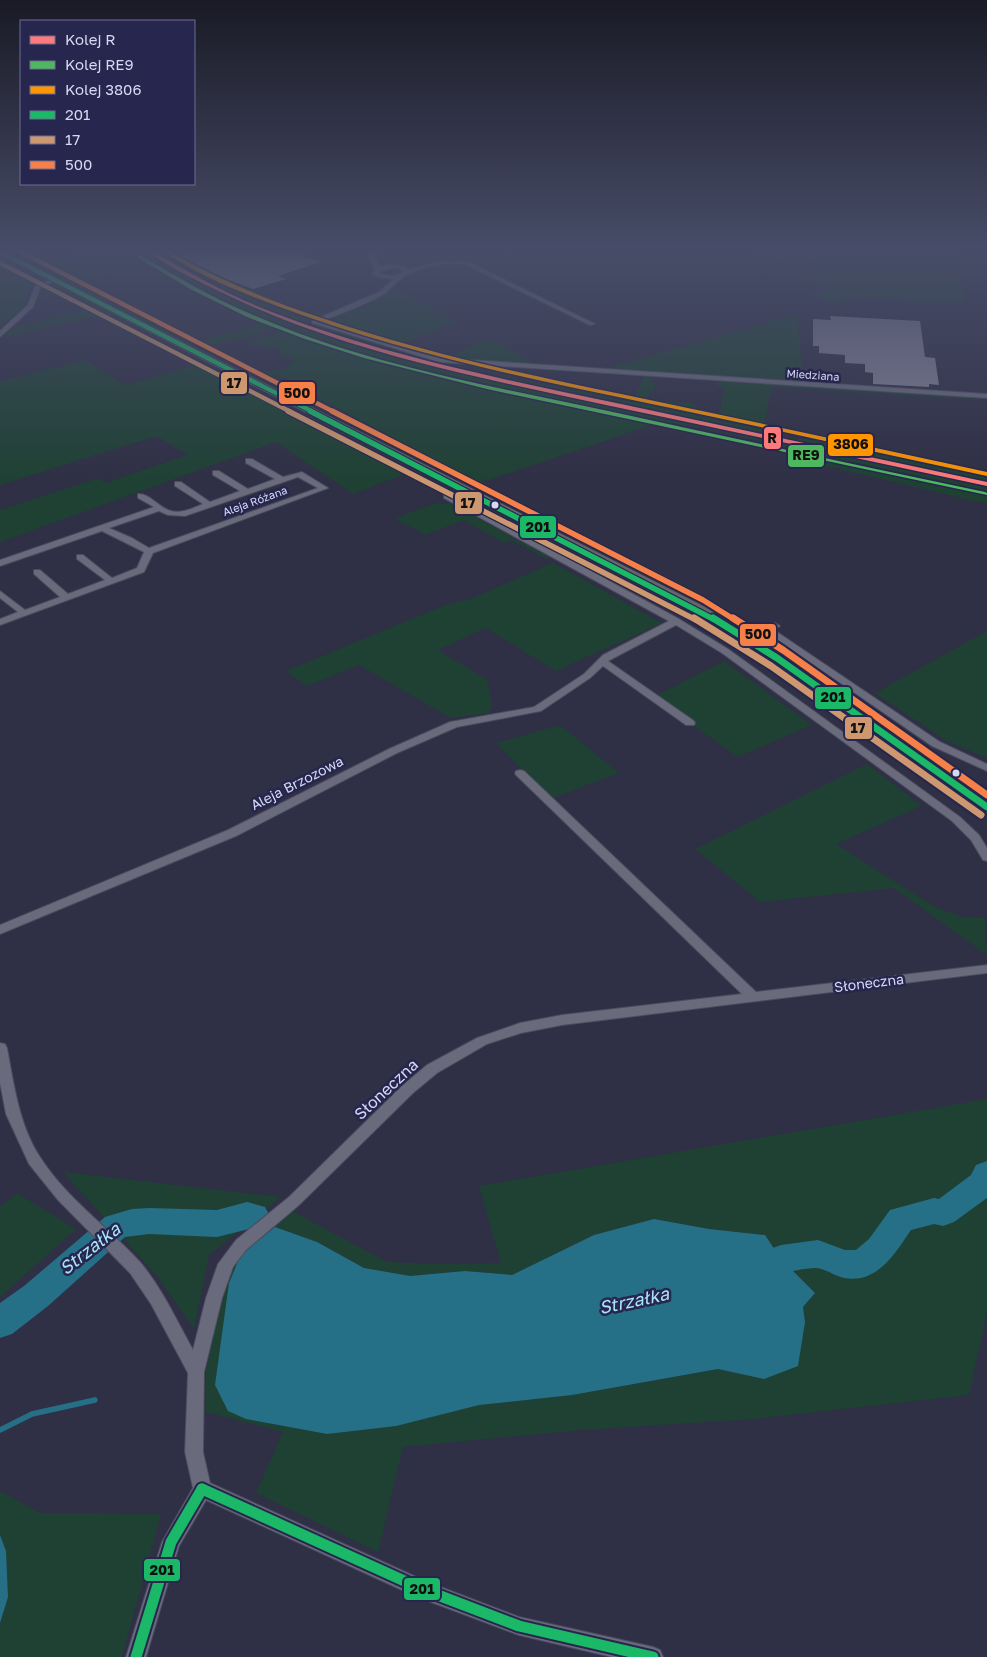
<svg xmlns="http://www.w3.org/2000/svg" width="987" height="1657" viewBox="0 0 987 1657" font-family="'Golos Text',sans-serif">
	<style>
		.green { fill: #1f4134; fill-rule: evenodd }
		.water { fill: #267087 }
		.lines { fill: none; stroke-linecap: round; stroke-linejoin: round }
		.stream { stroke: #267087; stroke-width: 5.5 }
		.river { fill: #267087; fill-rule: evenodd }
		.building { fill: #808094 }
		.street-casing { stroke: #4a4b5e; stroke-width: 2 }
		.primary-casing { stroke: #4a4b5e; stroke-width: 1 }
		.street { fill: #696a7b; fill-rule: evenodd }
		.primary { fill: #66666d; fill-rule: evenodd }
		.bus-1-far3-casing { stroke: #26264e; stroke-width: 6 }
		.bus-1-far2-casing { stroke: #26264e; stroke-width: 8 }
		.bus-1-far1-casing { stroke: #26264e; stroke-width: 11 }
		.bus-1-casing { stroke: #26264e; stroke-width: 15 }
		.bus-2-far2-casing { stroke: #26264e; stroke-width: 6 }
		.bus-2-far1-casing { stroke: #26264e; stroke-width: 8 }
		.bus-2-casing { stroke: #26264e; stroke-width: 11 }
		.bus-3-far2-casing { stroke: #26264e; stroke-width: 6 }
		.bus-3-far1-casing { stroke: #26264e; stroke-width: 8 }
		.bus-3-casing { stroke: #26264e; stroke-width: 11 }
		.bus-1-far3 { stroke: #1ab867; stroke-width: 4.5 }
		.bus-1-far2 { stroke: #1ab867; stroke-width: 5.5 }
		.bus-1-far1 { stroke: #1ab867; stroke-width: 7 }
		.bus-1 { stroke: #1ab867; stroke-width: 11 }
		.bus-2-far2 { stroke: #cd976f; stroke-width: 4.5 }
		.bus-2-far1 { stroke: #cd976f; stroke-width: 5.5 }
		.bus-2 { stroke: #cd976f; stroke-width: 7 }
		.bus-3-far2 { stroke: #f78048; stroke-width: 4.5 }
		.bus-3-far1 { stroke: #f78048; stroke-width: 5.5 }
		.bus-3 { stroke: #f78048; stroke-width: 7 }
		.rail-1-casing { stroke: #26264e; stroke-width: 3 }
		.rail-2-casing { stroke: #26264e; stroke-width: 3 }
		.rail-3-casing { stroke: #26264e; stroke-width: 3 }
		.rail-1 { fill: #fe7a7a; fill-rule: evenodd }
		.rail-2 { fill: #4fb75f; fill-rule: evenodd }
		.rail-3 { fill: #ff9500; fill-rule: evenodd }
		.bus-dot { fill: #d6d9f3; stroke: #26264e; stroke-width: 2 }
		.labels { text-anchor: middle; stroke-width: 5; stroke-linejoin: round; paint-order: stroke }
		.far-street-label { font-size: 11px; fill: #d6d9f3; stroke: #26264e }
		.street-label { font-size: 14px; fill: #d6d9f3; stroke: #26264e }
		.near-street-label { font-size: 16px; fill: #d6d9f3; stroke: #26264e }
		.near-water-label { font-size: 18px; font-style: italic; fill: #a8e5fa; stroke: #26264e }
		.line-badge { stroke: #26264e; stroke-width: 2 }
		.pale-badge-label { font-size: 14px; text-anchor: middle; font-weight: bold; fill: #111 }
	</style>
	<rect width="100%" height="100%" fill="#2f2f45"/>
	<g class="green">
		<path d="M66,249H142L200,283L295,324L227,342L200,345L189,342L119,308L129,304L199,341L270,321L207,294L148,265L81,278L121,300L107,302L17,256L29,252L51,263L80,256Z"/>
		<path d="M150,249H157L209,280L207,281L302,319L339,307L345,308L301,323L218,288Z"/>
		<path d="M748,249H772L805,262L791,265Z"/>
		<path d="M782,249H952L965,303L853,298L833,303L812,294L830,289L785,271L816,262Z"/>
		<path d="M17,265L22,270L42,280L31,287L24,306L0,326V267Z"/>
		<path d="M50,284L56,285L135,327L120,330L98,316L1,338L12,328L84,310L57,294L36,299L39,289Z"/>
		<path d="M395,289L456,321L399,345L334,324L335,316L364,305Z"/>
		<path d="M797,314L803,382L609,368Z"/>
		<path d="M306,325H315L433,362L626,401L633,402L644,375L664,377H657L656,380H649V382L656,383L654,392H650L648,400L696,404L695,411L720,412L724,387H717L718,382L722,380L980,399L982,400L772,387L763,428C775,440 803,438 818,440C876,446 931,458 987,472V482L461,370L391,351Z"/>
		<path d="M301,326L369,349L467,374L987,486V504L813,463L782,446L703,428L660,422L480,483L307,392L295,390L296,387L287,382L288,379L258,372L285,369L294,361L289,356L278,354L281,350C269,345 256,348 244,342Z"/>
		<path d="M488,338L535,364H538L449,358Z"/>
		<path d="M85,360L126,385L199,364L304,417L407,473L353,494L276,442L0,542V510L99,478L105,483L188,455L156,436L0,485V381Z"/>
		<path d="M439,502L443,504L450,503L549,557L546,559L511,540L504,543L464,520L425,535L395,518Z"/>
		<path d="M553,563L662,623L556,671L486,628L438,650L487,680L492,708L488,713L451,718L359,665L307,686L286,671L445,605L470,599Z"/>
		<path d="M987,631V758L947,741L875,693Z"/>
		<path d="M724,661L812,725L738,757L653,697Z"/>
		<path d="M560,725L619,773L550,799L496,743Z"/>
		<path d="M867,764L922,806L836,844L935,907L963,917L985,918L987,955L894,888L760,902L695,849Z"/>
		<path d="M987,1099V1312L969,1395L754,1419L581,1430L403,1447L378,1552L256,1493L283,1432L206,1412V1370L224,1282L235,1260L248,1244L292,1211L387,1262L441,1264L501,1263L479,1186ZM654,1219L709,1229L765,1235L781,1259L815,1293L803,1307L805,1322L764,1379L719,1369L572,1395L479,1405L328,1434L246,1419L241,1254L275,1227L317,1242L364,1268L410,1276L465,1271L512,1275L594,1235Z"/>
		<path d="M63,1172L281,1197L209,1255L194,1329L157,1276Z"/>
		<path d="M17,1193L76,1229L0,1297V1207Z"/>
		<path d="M0,1491L40,1513L161,1514L122,1657H0V1623L8,1597L6,1551L0,1535Z"/>
	</g>
	<g class="water">
		<path d="M654,1219L709,1229L765,1235L781,1259L815,1293L803,1307L805,1322L798,1366L764,1379L718,1369L572,1395L479,1405L396,1426L327,1434L246,1419L228,1411L215,1385L229,1283L241,1254L275,1227L317,1242L364,1268L410,1276L465,1271L512,1275L594,1235Z"/>
		<path d="M0,1535L6,1551L8,1597L0,1623Z"/>
	</g>
	<g class="lines">
		<path class="stream" d="M0,1430L32,1414L95,1400"/>
		<g class="river">
			<path d="M987,1161V1198L954,1222L943,1226L934,1224L911,1230C895,1253 878,1284 844,1278C834,1276 825,1268 815,1268C793,1269 773,1277 752,1284L740,1280L736,1270L740,1260L781,1245L818,1240L845,1250H856L869,1239L890,1210L934,1198L939,1199L971,1175L976,1165Z"/>
			<path d="M247,1202L265,1207L270,1216L265,1225L217,1237L149,1234L125,1237L48,1306L12,1334L0,1338V1303L24,1286L105,1217L132,1209L149,1208L217,1210Z"/>
		</g>
	</g>
	<g class="building">
		<path d="M198,249H313L314,251L300,255L321,262L278,276L286,279L253,289L206,271L177,255Z"/>
		<path d="M830,316L920,321L925,357L935,358L939,385L929,384V387L873,384V373L865,372V364L845,363V355L819,353V346H813V319L831,320Z"/>
	</g>
	<g class="lines">
		<defs>
			<g id="street">
				<path d="M373,249H379L374,257L380,267C390,264 400,263 409,270L435,262L467,261L595,324L590,325L464,264C443,262 422,266 404,277C397,281 391,289 384,294C368,304 338,314 320,322L440,358L987,394V398L439,362L312,323V321L379,292L394,279L382,278L372,274L375,269L368,257ZM390,268L400,269L404,272L392,276L378,273Z"/>
				<path d="M53,279L58,280L40,288L33,307L0,337V331L28,305L35,286Z"/>
				<path d="M246,459H252L283,477L302,472L328,488L153,553L144,572L0,625V619L18,612L0,598V591L25,610L60,597L34,574V570H40L68,594L105,580L77,559V555H83L112,578L137,568L144,552L102,531L0,566V560L154,507L138,498V494C150,493 159,508 171,511C181,514 193,508 203,504L175,486V482H181L210,502L240,491L213,475V471H219L248,489L275,479L246,463ZM298,477L318,488L149,548L132,538L109,528L159,511L168,515L185,516Z"/>
				<path d="M444,494H450L679,619L728,649L960,817L979,835L987,848V861L983,860L971,840L952,821L722,653L676,625L608,661L694,721L695,723L694,725H686L603,666L590,678L541,711L457,727L397,753L236,836L0,934V925L228,830L389,749L450,722L534,707L584,674L603,655L669,621L444,498Z"/>
				<path d="M775,623L780,626L774,630L940,742L987,764V771L932,746L762,629Z"/>
				<path d="M520,770L524,771L756,992L987,965V973L562,1025L521,1033L487,1044L437,1073L413,1093L299,1205L246,1250L233,1267L222,1298L204,1372L203,1452L210,1483L425,1581L519,1617L653,1647L660,1650L663,1657H612L519,1635L415,1596L206,1500L179,1546L146,1657H126L162,1542L193,1488L185,1452L188,1373L151,1304L130,1273L58,1200L29,1164L6,1114L0,1083V1043L5,1044L7,1048C14,1085 19,1125 40,1157C66,1198 108,1227 140,1262C162,1288 177,1321 193,1350L206,1298L218,1264L236,1240L289,1197L403,1085L427,1065L477,1038L520,1023L562,1015L742,994L516,775L515,773L516,771Z"/>
			</g>
			<path id="primary" d="M0,249L703,606L782,655L987,799V812L981,811L772,661L693,612L0,255Z"/>
		</defs>
		<use href="#street" class="street-casing"/>
		<use href="#primary" class="primary-casing"/>
		<use href="#street" class="street"/>
		<use href="#primary" class="primary"/>
		<defs>
			<path id="bus-1-far3" d="M0,252L313,412"/>
			<path id="bus-1-far2" d="M310,411L715,620"/>
			<path id="bus-1-far1" d="M713,618L777,658L987,807"/>
			<g id="bus-1">
				<path d="M202,1489L422,1589L519,1626L653,1657"/>
				<path d="M136,1657L171,1542L202,1489"/>
			</g>
			<path id="bus-2-far2" d="M0,263L291,412"/>
			<path id="bus-2-far1" d="M288,411L696,620"/>
			<path id="bus-2" d="M694,618L771,666L981,815"/>
			<path id="bus-3-far2" d="M15,249L334,412"/>
			<path id="bus-3-far1" d="M332,411L703,600L735,620"/>
			<path id="bus-3" d="M733,618L783,650L987,795"/>
		</defs>
		<use href="#bus-1-far3" class="bus-1-far3-casing"/>
		<use href="#bus-1-far2" class="bus-1-far2-casing"/>
		<use href="#bus-1-far1" class="bus-1-far1-casing"/>
		<use href="#bus-1" class="bus-1-casing"/>
		<use href="#bus-2-far2" class="bus-2-far2-casing"/>
		<use href="#bus-2-far1" class="bus-2-far1-casing"/>
		<use href="#bus-2" class="bus-2-casing"/>
		<use href="#bus-3-far2" class="bus-3-far2-casing"/>
		<use href="#bus-3-far1" class="bus-3-far1-casing"/>
		<use href="#bus-3" class="bus-3-casing"/>
		<use href="#bus-1-far3" class="bus-1-far3"/>
		<use href="#bus-1-far2" class="bus-1-far2"/>
		<use href="#bus-1-far1" class="bus-1-far1"/>
		<use href="#bus-1" class="bus-1"/>
		<use href="#bus-2-far2" class="bus-2-far2"/>
		<use href="#bus-2-far1" class="bus-2-far1"/>
		<use href="#bus-2" class="bus-2"/>
		<use href="#bus-3-far2" class="bus-3-far2"/>
		<use href="#bus-3-far1" class="bus-3-far1"/>
		<use href="#bus-3" class="bus-3"/>
		<defs>
			<path id="rail-1" d="M144,249H148C184,269 219,290 257,306C374,354 498,378 621,404C743,430 865,456 987,482V486C860,459 733,431 606,405C477,377 345,352 225,294C197,281 168,267 144,249Z"/>
			<path id="rail-2" d="M138,256H142C177,277 213,298 251,314C366,365 491,386 613,412C737,439 861,466 985,492L987,493V495L487,389L364,358L305,339L247,317L192,290L138,258Z"/>
			<path id="rail-3" d="M161,249H165C215,278 267,300 322,318C421,352 523,374 626,395C746,420 867,446 987,472V476C866,450 745,423 623,398C506,374 389,348 277,306C240,292 192,273 161,249Z"/>
		</defs>
		<use href="#rail-1" class="rail-1-casing"/>
		<use href="#rail-2" class="rail-2-casing"/>
		<use href="#rail-3" class="rail-3-casing"/>
		<use href="#rail-1" class="rail-1"/>
		<use href="#rail-2" class="rail-2"/>
		<use href="#rail-3" class="rail-3"/>
	</g>
	<linearGradient id="sky" x2="0" y2="1"><stop stop-color="#1a1a26"/><stop offset="0.52" stop-color="#474d68"/><stop offset="1" stop-color="#474d68" stop-opacity="0"/></linearGradient>
	<rect width="987" height="481" fill="url(#sky)"/>
	<g class="bus-dot">
		<circle cx="495" cy="505" r="4.5"/>
		<circle cx="956" cy="773" r="4.5"/>
	</g>
	<g class="labels">
		<g class="far-street-label">
			<text transform="translate(813 375) rotate(4)" y="4">Miedziana</text>
			<text transform="translate(255 501) rotate(-20)" y="4">Aleja Różana</text>
		</g>
		<g class="street-label">
			<text transform="translate(297 783) rotate(-27)" y="5">Aleja Brzozowa</text>
			<text transform="translate(869 983) rotate(-7)" y="5">Słoneczna</text>
		</g>
		<g class="near-street-label">
			<text transform="translate(386 1089) rotate(-43)" y="6">Słoneczna</text>
		</g>
		<g class="near-water-label">
			<text transform="translate(90 1249) rotate(-38)" y="6">Strzałka</text>
			<text transform="translate(634 1301) rotate(-12)" y="6">Strzałka</text>
		</g>
	</g>
	<g class="line-badge">
		<rect x="220" y="371" width="28" height="24" rx="5" fill="#cd976f"/>
		<rect x="278" y="381" width="38" height="24" rx="5" fill="#f78048"/>
		<rect x="763" y="426" width="19" height="24" rx="5" fill="#fe7a7a"/>
		<rect x="827" y="433" width="47" height="24" rx="5" fill="#ff9500"/>
		<rect x="787" y="444" width="38" height="24" rx="5" fill="#4fb75f"/>
		<rect x="454" y="491" width="29" height="24" rx="5" fill="#cd976f"/>
		<rect x="519" y="515" width="38" height="24" rx="5" fill="#1ab867"/>
		<rect x="739" y="623" width="38" height="24" rx="5" fill="#f78048"/>
		<rect x="814" y="686" width="38" height="24" rx="5" fill="#1ab867"/>
		<rect x="844" y="716" width="29" height="24" rx="5" fill="#cd976f"/>
		<rect x="143" y="1558" width="38" height="24" rx="5" fill="#1ab867"/>
		<rect x="403" y="1577" width="38" height="24" rx="5" fill="#1ab867"/>
	</g>
	<g class="pale-badge-label">
		<text x="234" y="388">17</text>
		<text x="297" y="398">500</text>
		<text x="772" y="443">R</text>
		<text x="851" y="449">3806</text>
		<text x="806" y="460">RE9</text>
		<text x="468" y="508">17</text>
		<text x="538" y="532">201</text>
		<text x="758" y="639">500</text>
		<text x="833" y="702">201</text>
		<text x="858" y="733">17</text>
		<text x="162" y="1575">201</text>
		<text x="422" y="1594">201</text>
	</g>
	<rect x="20" y="20" width="175" height="165" fill="#26264e" stroke="#6c6e90"/>
	<rect x="30" y="36" width="25" height="8" fill="#fe7a7a" stroke="#6c6e90"/>
	<text x="65" y="45" font-size="15" fill="#d6d9f3">Kolej R</text>
	<rect x="30" y="61" width="25" height="8" fill="#4fb75f" stroke="#6c6e90"/>
	<text x="65" y="70" font-size="15" fill="#d6d9f3">Kolej RE9</text>
	<rect x="30" y="86" width="25" height="8" fill="#ff9500" stroke="#6c6e90"/>
	<text x="65" y="95" font-size="15" fill="#d6d9f3">Kolej 3806</text>
	<rect x="30" y="111" width="25" height="8" fill="#1ab867" stroke="#6c6e90"/>
	<text x="65" y="120" font-size="15" fill="#d6d9f3">201</text>
	<rect x="30" y="136" width="25" height="8" fill="#cd976f" stroke="#6c6e90"/>
	<text x="65" y="145" font-size="15" fill="#d6d9f3">17</text>
	<rect x="30" y="161" width="25" height="8" fill="#f78048" stroke="#6c6e90"/>
	<text x="65" y="170" font-size="15" fill="#d6d9f3">500</text>
</svg>
